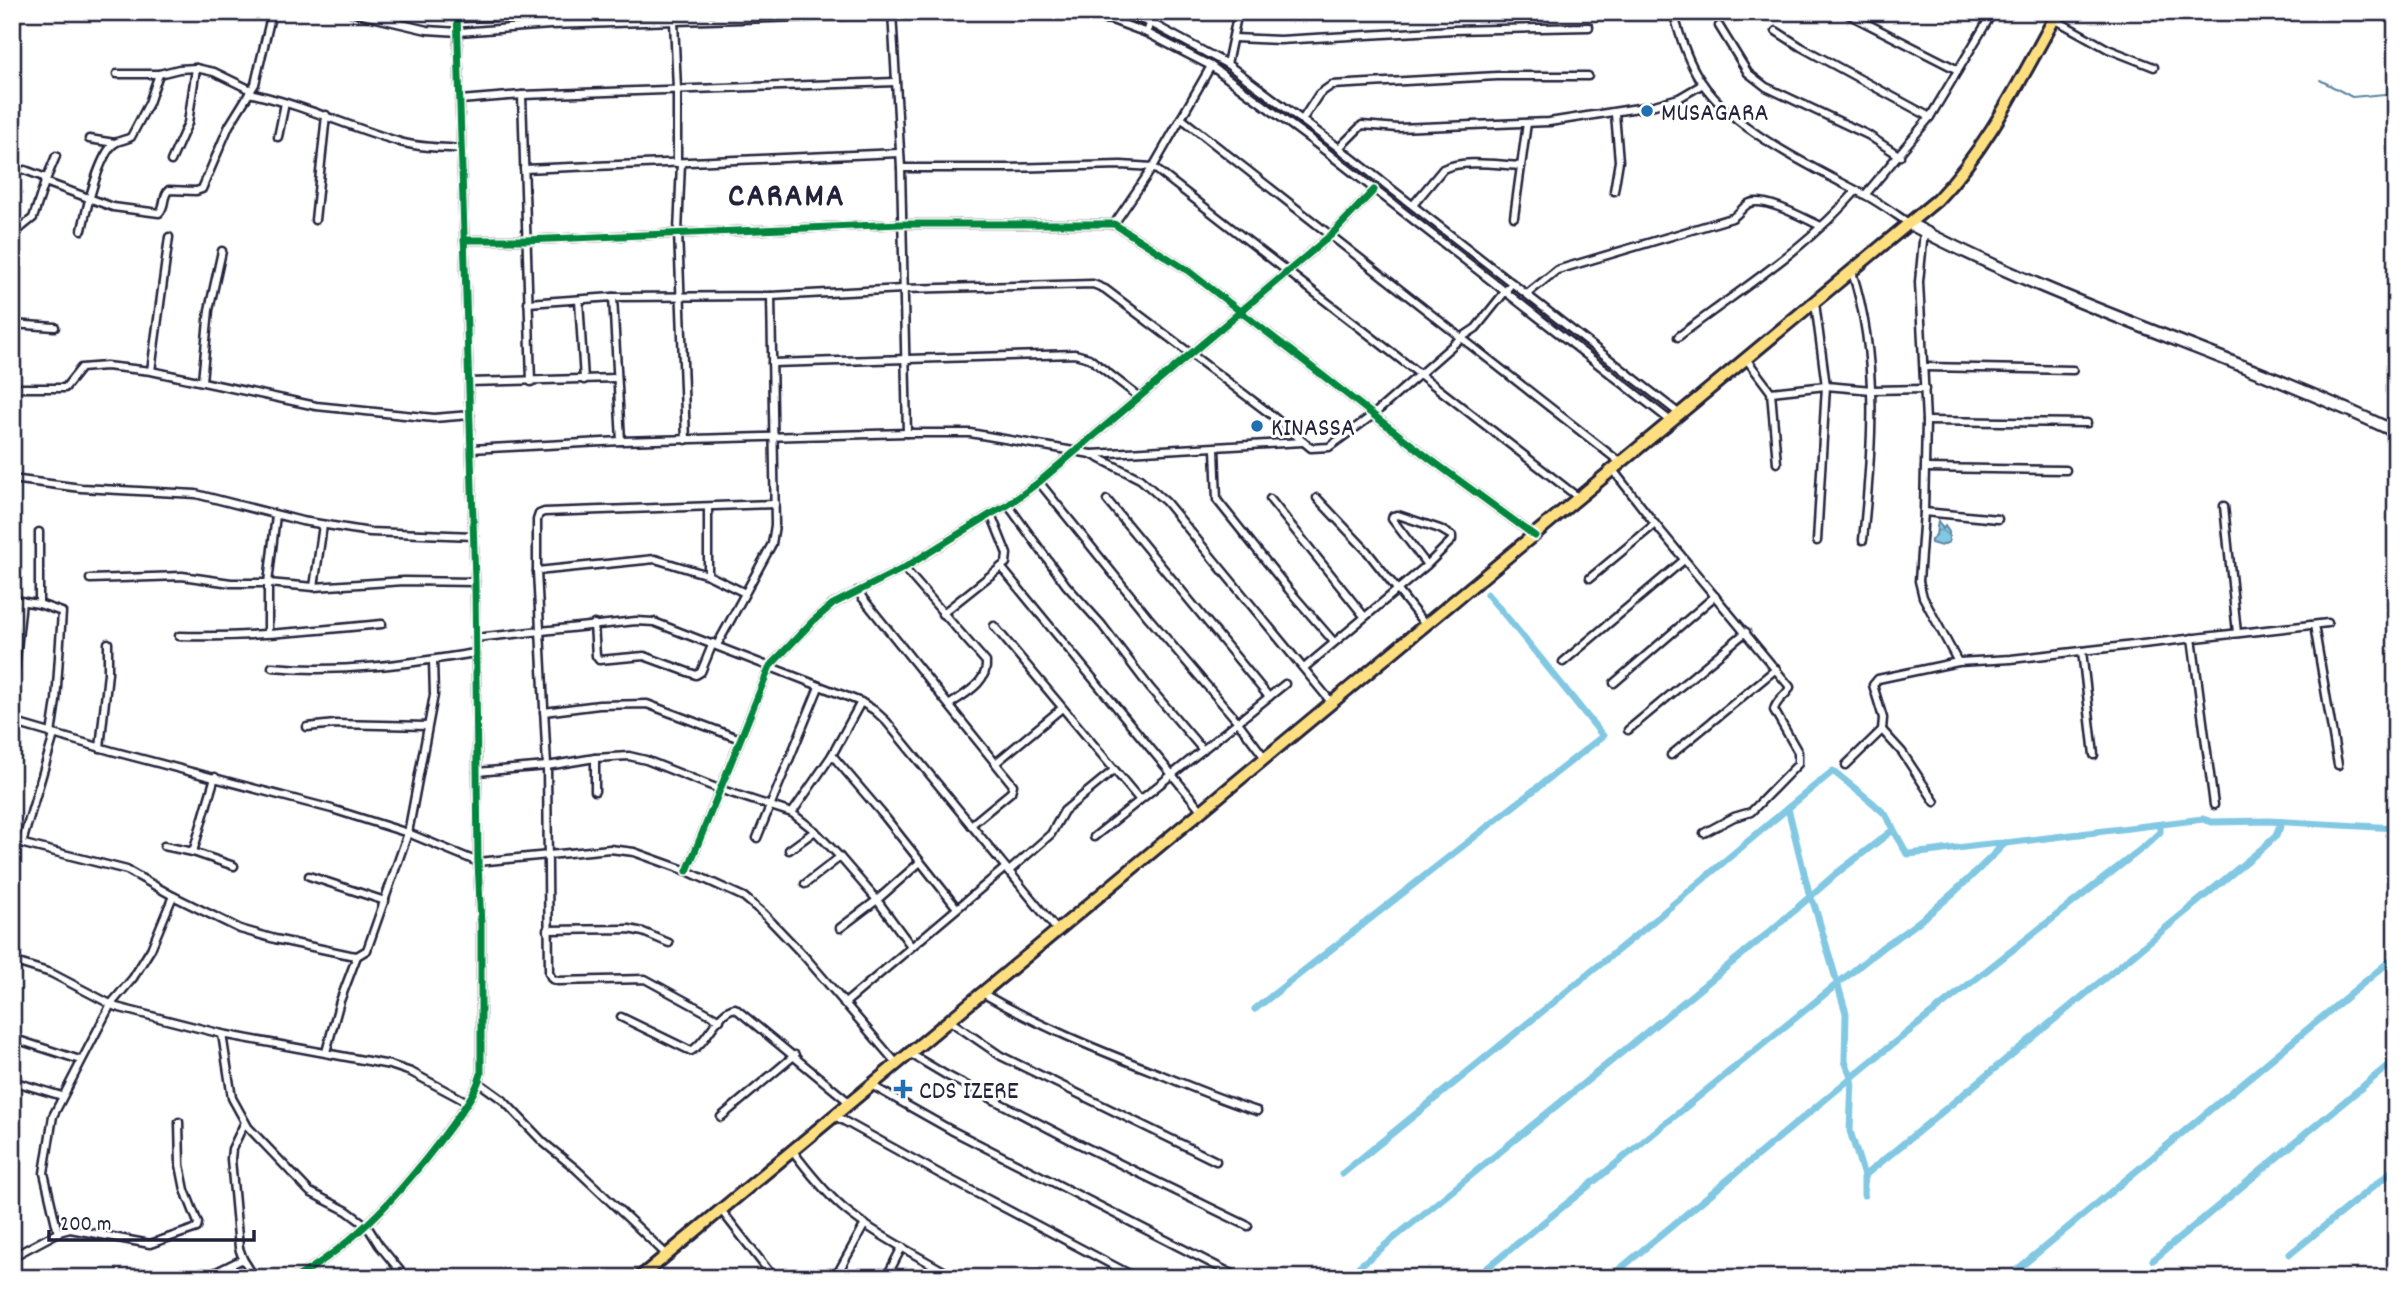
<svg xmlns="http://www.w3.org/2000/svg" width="2408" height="1290" viewBox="0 0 2408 1290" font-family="Dekko,sans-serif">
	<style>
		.water { fill: url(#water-waves); stroke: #5c86a0; stroke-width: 2 }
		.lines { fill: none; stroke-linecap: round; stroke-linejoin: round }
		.stream { stroke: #5c86a0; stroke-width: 2 }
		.canal { stroke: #82c8e3; stroke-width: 7 }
		.street-casing { stroke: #22223b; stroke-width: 11 }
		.secondary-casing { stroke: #22223b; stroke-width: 15 }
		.primary-casing { stroke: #22223b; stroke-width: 16 }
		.street { stroke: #fff; stroke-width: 6 }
		.secondary { stroke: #fff; stroke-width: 10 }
		.primary { stroke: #fedf80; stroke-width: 10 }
		.cycleway-casing { stroke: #fff; stroke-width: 11 }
		.cycleway { stroke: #00873e; stroke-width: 7 }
		.poi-dot { fill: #1f6fb2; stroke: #fff; stroke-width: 2.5 }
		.labels { text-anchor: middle; stroke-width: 6; stroke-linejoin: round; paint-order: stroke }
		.poi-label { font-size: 26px; fill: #22223b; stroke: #fff; text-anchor: start }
		.district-label { font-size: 33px; font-weight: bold; letter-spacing: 2px; fill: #22223b; stroke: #fff }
	</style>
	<defs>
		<pattern id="water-waves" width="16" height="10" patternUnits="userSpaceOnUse" patternTransform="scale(1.75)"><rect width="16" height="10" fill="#82c8e3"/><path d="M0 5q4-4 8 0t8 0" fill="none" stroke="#6aa2b9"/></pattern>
	</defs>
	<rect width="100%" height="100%" fill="#fff"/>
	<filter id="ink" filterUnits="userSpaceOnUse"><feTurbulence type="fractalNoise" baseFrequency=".0143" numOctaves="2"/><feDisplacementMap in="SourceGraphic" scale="14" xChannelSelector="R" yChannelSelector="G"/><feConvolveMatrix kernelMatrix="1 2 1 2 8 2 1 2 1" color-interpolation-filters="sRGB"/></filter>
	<g filter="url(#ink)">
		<path class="water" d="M1938,521L1943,529L1945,526L1949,532V542L1941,546L1931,543V540L1936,535Z"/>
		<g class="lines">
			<path class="stream" d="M2320,80L2352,97L2396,93"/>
			<g class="canal">
				<path d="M1255,1009L1603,736C1564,688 1527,640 1487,594"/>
				<path d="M1342,1174L1645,928L1788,808"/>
				<path d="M1864,1176L2263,848L2276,836L2282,822"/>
				<path d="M1864,1195V1176L1850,1131L1852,1079L1845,1061L1846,1013L1814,904L1810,897L1788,808L1833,771L1873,803L1885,814L1907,854C1940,852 1972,844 2006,843L2203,819L2212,822L2269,821L2396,828"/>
				<path d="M2290,1254L2396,1168"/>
				<path d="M2153,1260L2396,1059"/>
				<path d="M1345,1278L1772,930L1837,873L1893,830"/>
				<path d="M1475,1278L1884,946C1928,919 1969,880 2005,843"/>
				<path d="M1609,1278L1880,1054L2145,846L2160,832V825"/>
				<path d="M2007,1278L2396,956"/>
				<path d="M2391,1278L2396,1274"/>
			</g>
			<defs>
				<g id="street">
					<path d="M251,12L272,16"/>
					<path d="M350,12L427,30L459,32L550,25L963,12"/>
					<path d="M892,12L901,168L907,433"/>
					<path d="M1040,12L1112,20L1147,33L1211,66L1310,139L1672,422"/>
					<path d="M1118,12L1151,23L1227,64L1339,148L1681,415"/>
					<path d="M1673,12C1679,32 1685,54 1696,73C1726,128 1811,166 1865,195C1880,203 1895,214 1910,224"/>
					<path d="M1844,12L1958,70"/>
					<path d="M458,18L690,12"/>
					<path d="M2054,19L2108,49L2154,67"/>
					<path d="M674,21L677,89V163"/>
					<path d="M1719,26L1748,73L1766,87L1868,135L1900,156"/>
					<path d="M1776,31L1801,47L1930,117"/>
					<path d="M1147,33L1154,12"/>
					<path d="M1234,38L1280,40L1453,30L1589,27"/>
					<path d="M1227,64L1238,12"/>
					<path d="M117,74H159L179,69L196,68L214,72L251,90"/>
					<path d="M249,93C300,104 347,126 397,141C418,148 440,147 461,149"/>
					<path d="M522,95L531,382"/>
					<path d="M460,100L522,95L895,82"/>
					<path d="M1181,118L1621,463"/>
					<path d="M1302,120L1319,94L1332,85L1497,76H1588"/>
					<path d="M278,137L285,103"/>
					<path d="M89,139L115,143"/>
					<path d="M1339,148L1362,125L1398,128L1549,122L1651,106L1679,98L1703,84"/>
					<path d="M171,161L188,123L196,68"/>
					<path d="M681,163L678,232L686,440"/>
					<path d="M901,168H1008L1121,165L1153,167L1579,498"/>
					<path d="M524,169L899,153"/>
					<path d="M25,170L46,178"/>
					<path d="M45,182L56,156"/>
					<path d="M1614,191L1619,161L1615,114"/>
					<path d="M1865,195L1930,117L1993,12"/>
					<path d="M1413,205L1443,169C1465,159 1497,165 1521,166"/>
					<path d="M1514,217L1527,123"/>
					<path d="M315,220L326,115"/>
					<path d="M1114,224L1153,167L1211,66"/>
					<path d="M82,230C86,211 99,154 115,143C120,140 126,140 131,137L149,103L159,74"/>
					<path d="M1924,231L1919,282L1926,421L1924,512L1919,581L1923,597L1958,662"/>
					<path d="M12,235L33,218L45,182L113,207L159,213C166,207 162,196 169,190L196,191L202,189L229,126L255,84L272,12"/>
					<path d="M464,240H526L901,224H1114L1187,270L1430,459L1535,536"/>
					<path d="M1852,272C1880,358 1872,452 1863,540"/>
					<path d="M1527,294L1557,270L1732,218C1739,214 1743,206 1750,203C1767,197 1805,219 1821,226"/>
					<path d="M613,297L621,441"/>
					<path d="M579,300L584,380"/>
					<path d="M528,303L613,297L771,296L903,289L1093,284L1105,289L1269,413L1311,448L1329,447L1373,415L1461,338L1476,328L1512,283"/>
					<path d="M1815,303L1826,386L1817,541"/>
					<path d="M12,324L55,327"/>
					<path d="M1678,337C1738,291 1806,249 1856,191"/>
					<path d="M1747,360L1771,392L1777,463"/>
					<path d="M772,363L1075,354L1089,358L1139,397"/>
					<path d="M1925,367L2073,370"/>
					<path d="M151,371L169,237"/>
					<path d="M202,381L209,310L222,251"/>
					<path d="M469,382L616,378"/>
					<path d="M12,388H65L81,368L106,366L151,371L316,406L434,418L470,415"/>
					<path d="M1771,392L1826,386L1872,390L1925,389"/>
					<path d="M1926,421L2087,423"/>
					<path d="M471,449L621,441L907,433H970L1091,454L1140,479L1166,502L1332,703"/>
					<path d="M1215,449L1217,500L1289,590L1334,642"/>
					<path d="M1092,454L1303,442"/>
					<path d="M1925,468L2066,470"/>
					<path d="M1613,470L1655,524L1790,687C1787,696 1776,699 1774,710L1798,752V764L1751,812L1734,817L1704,833"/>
					<path d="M12,479L81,488L196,494L302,521L370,532L474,536"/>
					<path d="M1039,482L1148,617L1238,722L1265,758"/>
					<path d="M1317,498L1366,550L1426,626"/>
					<path d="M1270,499L1364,616"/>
					<path d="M1107,500L1269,697"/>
					<path d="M1008,505L1066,585L1102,625L1150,688L1203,750"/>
					<path d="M2224,506L2237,633"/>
					<path d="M708,507V575"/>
					<path d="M1924,512L1998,519"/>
					<path d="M1001,567L1202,811"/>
					<path d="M904,568L986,662C988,683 964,694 949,705"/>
					<path d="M537,571L655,559L708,575L745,593"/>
					<path d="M1590,578L1655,524"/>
					<path d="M90,579L182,576L231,583H268L314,587L404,581L475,582"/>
					<path d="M314,587L323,525"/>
					<path d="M857,591L1013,785L1011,792L971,825"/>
					<path d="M12,600L39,604L62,612L56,701L51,734"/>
					<path d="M39,604V532"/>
					<path d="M942,614L1006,563L1007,554L991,514"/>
					<path d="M594,624L596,656L599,660L644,656L696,675L701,672L713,643"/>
					<path d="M2314,625L2338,765"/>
					<path d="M994,626L1139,799"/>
					<path d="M268,632V583L276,515"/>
					<path d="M179,636C246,638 315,630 382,624"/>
					<path d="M475,638L636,621L654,622L861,702L874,710L886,721L1057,930"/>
					<path d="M2192,638L2214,805"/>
					<path d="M717,645L772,544L775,525L771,296"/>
					<path d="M2082,651L2094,755"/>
					<path d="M1563,662L1684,560"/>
					<path d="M272,667C341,673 408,664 475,653"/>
					<path d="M1304,668L1427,565L1452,540V536L1440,529L1398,515L1393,516L1392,519L1427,565"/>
					<path d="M1614,683L1715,596"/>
					<path d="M12,698L22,601"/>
					<path d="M544,712L599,705L647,704L740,739"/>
					<path d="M12,722L112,751L332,809L408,833L478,862L610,849L634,852L687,871L744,897L764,914L806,958L897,1064"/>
					<path d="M307,727L335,724L427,726"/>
					<path d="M1628,730L1746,632"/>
					<path d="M1882,730L1902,752L1935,802"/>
					<path d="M100,748L108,673V643"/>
					<path d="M832,755L885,817L957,908"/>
					<path d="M1671,755L1776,669"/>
					<path d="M997,762L1062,708"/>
					<path d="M1846,765L1882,730L1883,718L1873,685L1878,679L1958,662L2011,659L2328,623"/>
					<path d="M477,772L547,766L595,758L629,756L646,760L719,789L792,813L815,831L840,857L877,900L911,946"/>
					<path d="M595,791V758"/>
					<path d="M792,813L832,755L861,702"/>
					<path d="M1094,837L1285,684"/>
					<path d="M757,838L819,687"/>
					<path d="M12,841L127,870L173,896"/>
					<path d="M22,843L54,735"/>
					<path d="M164,846L193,852L234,866"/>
					<path d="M789,850L815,831"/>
					<path d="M193,852L215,777"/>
					<path d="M687,871L770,666L813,621L833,604L904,568L991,514L1008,505L1039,482L1331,235L1374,190"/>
					<path d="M1008,872L1051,834L1064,811L1114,770"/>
					<path d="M309,876L385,901"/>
					<path d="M805,884L840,857"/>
					<path d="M840,928L877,900L919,863"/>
					<path d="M547,930L629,929L643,932L669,943"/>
					<path d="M12,961L51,973L116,1007L222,1034L390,1065L411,1072L467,1102"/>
					<path d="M982,993C1037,1025 1093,1048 1152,1071C1187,1085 1221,1100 1257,1111"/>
					<path d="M844,1004L1005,868"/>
					<path d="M621,1017L691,1051C708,1042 717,1011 735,1008L850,1103"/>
					<path d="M720,1020L645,979L558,981L552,979L549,973L547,766L537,571V520L539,514L544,512L775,504"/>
					<path d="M950,1021L1001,1056L1216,1161"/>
					<path d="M222,1034L232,1098L248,1127L310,1192L347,1211L367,1226L379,1245L406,1278"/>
					<path d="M12,1038L80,1060"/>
					<path d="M326,1052L340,1001L357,956"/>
					<path d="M909,1053L946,1075L1073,1141L1248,1226"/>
					<path d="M12,1081L62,1096"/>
					<path d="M478,1082L503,1100L543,1142L576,1169L667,1255"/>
					<path d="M871,1085L951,1130L1240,1278"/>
					<path d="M835,1116L942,1175L1137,1278"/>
					<path d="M721,1117L795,1055"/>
					<path d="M245,1122L232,1149L231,1159L239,1248L243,1259L255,1278"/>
					<path d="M792,1150C807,1170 823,1190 842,1207C872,1233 920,1257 956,1278"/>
					<path d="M721,1210L774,1278"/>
					<path d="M58,1233L44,1173L53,1116L111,1004L133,978L151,949L173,896L240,929L275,939L350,955L357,956L367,950L408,833L434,695L433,660"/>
					<path d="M12,1257L59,1232L70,1229L150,1244L197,1228L198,1223L185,1190L180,1165L179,1122"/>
					<path d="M204,1278L243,1259"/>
					<path d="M295,1278C357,1243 403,1190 445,1134C458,1116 475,1096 481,1074V925L478,862L475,582L457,12"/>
					<path d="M835,1278L865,1224"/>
					<path d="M886,1278L902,1247"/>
				</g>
				<path id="secondary" d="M1910,224C2066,307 2237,356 2396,432"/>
				<path id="primary" d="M639,1278L1937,200C1989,146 2021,78 2058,12"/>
			</defs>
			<use href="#street" class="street-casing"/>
			<use href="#secondary" class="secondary-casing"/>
			<use href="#primary" class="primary-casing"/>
			<use href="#street" class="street"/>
			<use href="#secondary" class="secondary"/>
			<use href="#primary" class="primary"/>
			<defs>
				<g id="cycleway">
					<path d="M464,240H526L901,224H1114L1187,270L1430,459L1535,536"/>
					<path d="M687,871L770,666L813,621L833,604L904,568L991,514L1008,505L1039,482L1331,235L1374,190"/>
					<path d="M295,1278C357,1243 403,1190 445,1134C458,1116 475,1096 481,1074V925L478,862L475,582L457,12"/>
				</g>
			</defs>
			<use href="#cycleway" class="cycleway-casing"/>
			<use href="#cycleway" class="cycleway"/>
		</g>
	</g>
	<g class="poi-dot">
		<circle cx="1647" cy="111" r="7"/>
		<circle cx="1257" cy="426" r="7"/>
		<path d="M899.5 1078.5h7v7h7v7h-7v7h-7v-7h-7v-7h7z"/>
	</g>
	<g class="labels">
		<g class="poi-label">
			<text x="1661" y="120">MUSAGARA</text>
			<text x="1271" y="435">KINASSA</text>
			<text x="919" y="1098">CDS IZERE</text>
		</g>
		<g class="district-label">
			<text x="787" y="205">CARAMA</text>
		</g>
	</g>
	<rect width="2408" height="1290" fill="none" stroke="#fff" stroke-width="42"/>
	<rect x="21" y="21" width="2366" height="1248" fill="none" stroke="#22223b" stroke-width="2.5" filter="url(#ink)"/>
	<path d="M49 1230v10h205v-10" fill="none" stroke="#22223b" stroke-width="3.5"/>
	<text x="60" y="1230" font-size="21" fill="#22223b" stroke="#ffffff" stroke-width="5" paint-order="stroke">200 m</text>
</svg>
